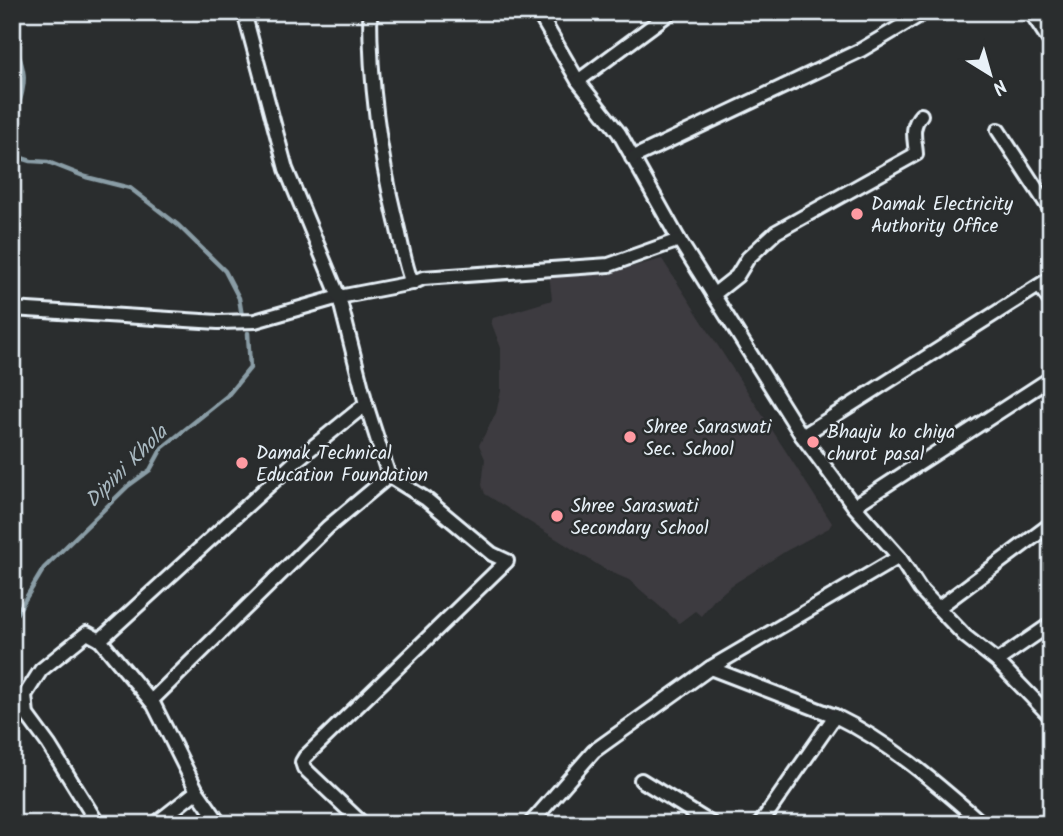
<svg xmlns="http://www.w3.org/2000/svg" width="1063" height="836" viewBox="0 0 1063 836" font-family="Kalam,sans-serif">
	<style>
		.built { fill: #3c3a3f }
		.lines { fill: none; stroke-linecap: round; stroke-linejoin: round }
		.stream { stroke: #8a9da6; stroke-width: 4.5 }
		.minor-casing { stroke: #e8f1f8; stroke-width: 18 }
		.minor { stroke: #2a2d2e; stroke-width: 12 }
		.poi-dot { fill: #ff9aa2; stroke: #2a2d2e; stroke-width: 2.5 }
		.labels { text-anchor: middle; stroke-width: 5; stroke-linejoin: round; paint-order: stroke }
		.poi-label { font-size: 19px; fill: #e8f1f8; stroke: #2a2d2e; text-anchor: start }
		.water-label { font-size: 21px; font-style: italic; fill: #a9b9c1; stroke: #2a2d2e }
	</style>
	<rect width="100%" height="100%" fill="#2a2d2e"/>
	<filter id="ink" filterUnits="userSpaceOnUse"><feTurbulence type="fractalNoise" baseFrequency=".0143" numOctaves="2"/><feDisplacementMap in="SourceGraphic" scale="14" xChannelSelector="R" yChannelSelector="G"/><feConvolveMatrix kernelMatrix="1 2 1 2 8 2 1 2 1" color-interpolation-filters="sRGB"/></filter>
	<g filter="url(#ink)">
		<path class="built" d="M662,259L832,523L829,528L786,551L732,585L714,600L701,616L695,611L679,623L629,580L606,570L485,494L482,485L485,459L479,445L496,413L501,391V348L491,322L493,318L552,300L549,273L604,274Z"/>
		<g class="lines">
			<g class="stream">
				<path d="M12,37C30,81 25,82 12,126"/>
				<path d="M12,155L31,161L48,162L86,177L130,188L178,225L225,271L239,298L242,316"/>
				<path d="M12,621L44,568L128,486L150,470L162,448L227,396L250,368L248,333"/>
			</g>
			<defs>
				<g id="minor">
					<path d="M370,12C370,83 379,152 396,221C401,241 404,263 412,283"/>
					<path d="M538,12L578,81L619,133L679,240L802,436L854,506L899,557L920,589L965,636L997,661L1051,717"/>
					<path d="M1031,12L1051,43"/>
					<path d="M578,81L671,12"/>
					<path d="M998,130L1051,211"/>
					<path d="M632,158L861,50L925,12"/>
					<path d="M1039,286L1051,302"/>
					<path d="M713,295L737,276L748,258L776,232L916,154C915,139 910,127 921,115"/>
					<path d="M12,309L218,322L255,321L339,297L412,283L423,278L609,265L679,240"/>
					<path d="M802,436L1051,278"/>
					<path d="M854,506L1051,378"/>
					<path d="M938,608L1051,524"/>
					<path d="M997,661L1051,624"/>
					<path d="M710,668L835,716"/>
					<path d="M151,701L328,527L389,476"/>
					<path d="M641,780L712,824"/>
					<path d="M98,824L49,745L27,715L25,695L41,670L87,633L100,640"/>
					<path d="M155,824L197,791"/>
					<path d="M220,824L197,791L154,705L100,640L298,459L366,404L339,297L286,169L244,12"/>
					<path d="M363,824L304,768L302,762L305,757L507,561L492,554L426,499L389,476L366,404"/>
					<path d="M530,824L594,751L710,668L899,557"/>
					<path d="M760,824L835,716C891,743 937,784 983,824"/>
				</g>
			</defs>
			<use href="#minor" class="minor-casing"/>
			<use href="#minor" class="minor"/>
		</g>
	</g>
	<g class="poi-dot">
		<circle cx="857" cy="214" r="7"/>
		<circle cx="630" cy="437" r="7"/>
		<circle cx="813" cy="442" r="7"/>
		<circle cx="242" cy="463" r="7"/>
		<circle cx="557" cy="516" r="7"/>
	</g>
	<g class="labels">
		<g class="poi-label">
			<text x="871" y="210">Damak Electricity<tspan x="871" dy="22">Authority Office</tspan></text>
			<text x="644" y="433">Shree Saraswati<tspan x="644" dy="22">Sec. School</tspan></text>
			<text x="827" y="438">Bhauju ko chiya<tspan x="827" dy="22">churot pasal</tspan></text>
			<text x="256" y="459">Damak Technical<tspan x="256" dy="22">Education Foundation</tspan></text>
			<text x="571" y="512">Shree Saraswati<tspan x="571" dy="22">Secondary School</tspan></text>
		</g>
		<g class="water-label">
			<text transform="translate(126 466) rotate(-45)" y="7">Dipini Khola</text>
		</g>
	</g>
	<rect width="1063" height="836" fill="none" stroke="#2a2d2e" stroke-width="42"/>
	<rect x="21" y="21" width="1021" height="794" fill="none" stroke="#e8f1f8" stroke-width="2.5" filter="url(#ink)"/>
	<g transform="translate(990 74) rotate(143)" stroke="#2a2d2e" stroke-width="5" paint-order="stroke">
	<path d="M0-5L12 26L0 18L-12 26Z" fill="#e8f1f8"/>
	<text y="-10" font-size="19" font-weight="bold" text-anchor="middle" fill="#e8f1f8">N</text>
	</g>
</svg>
